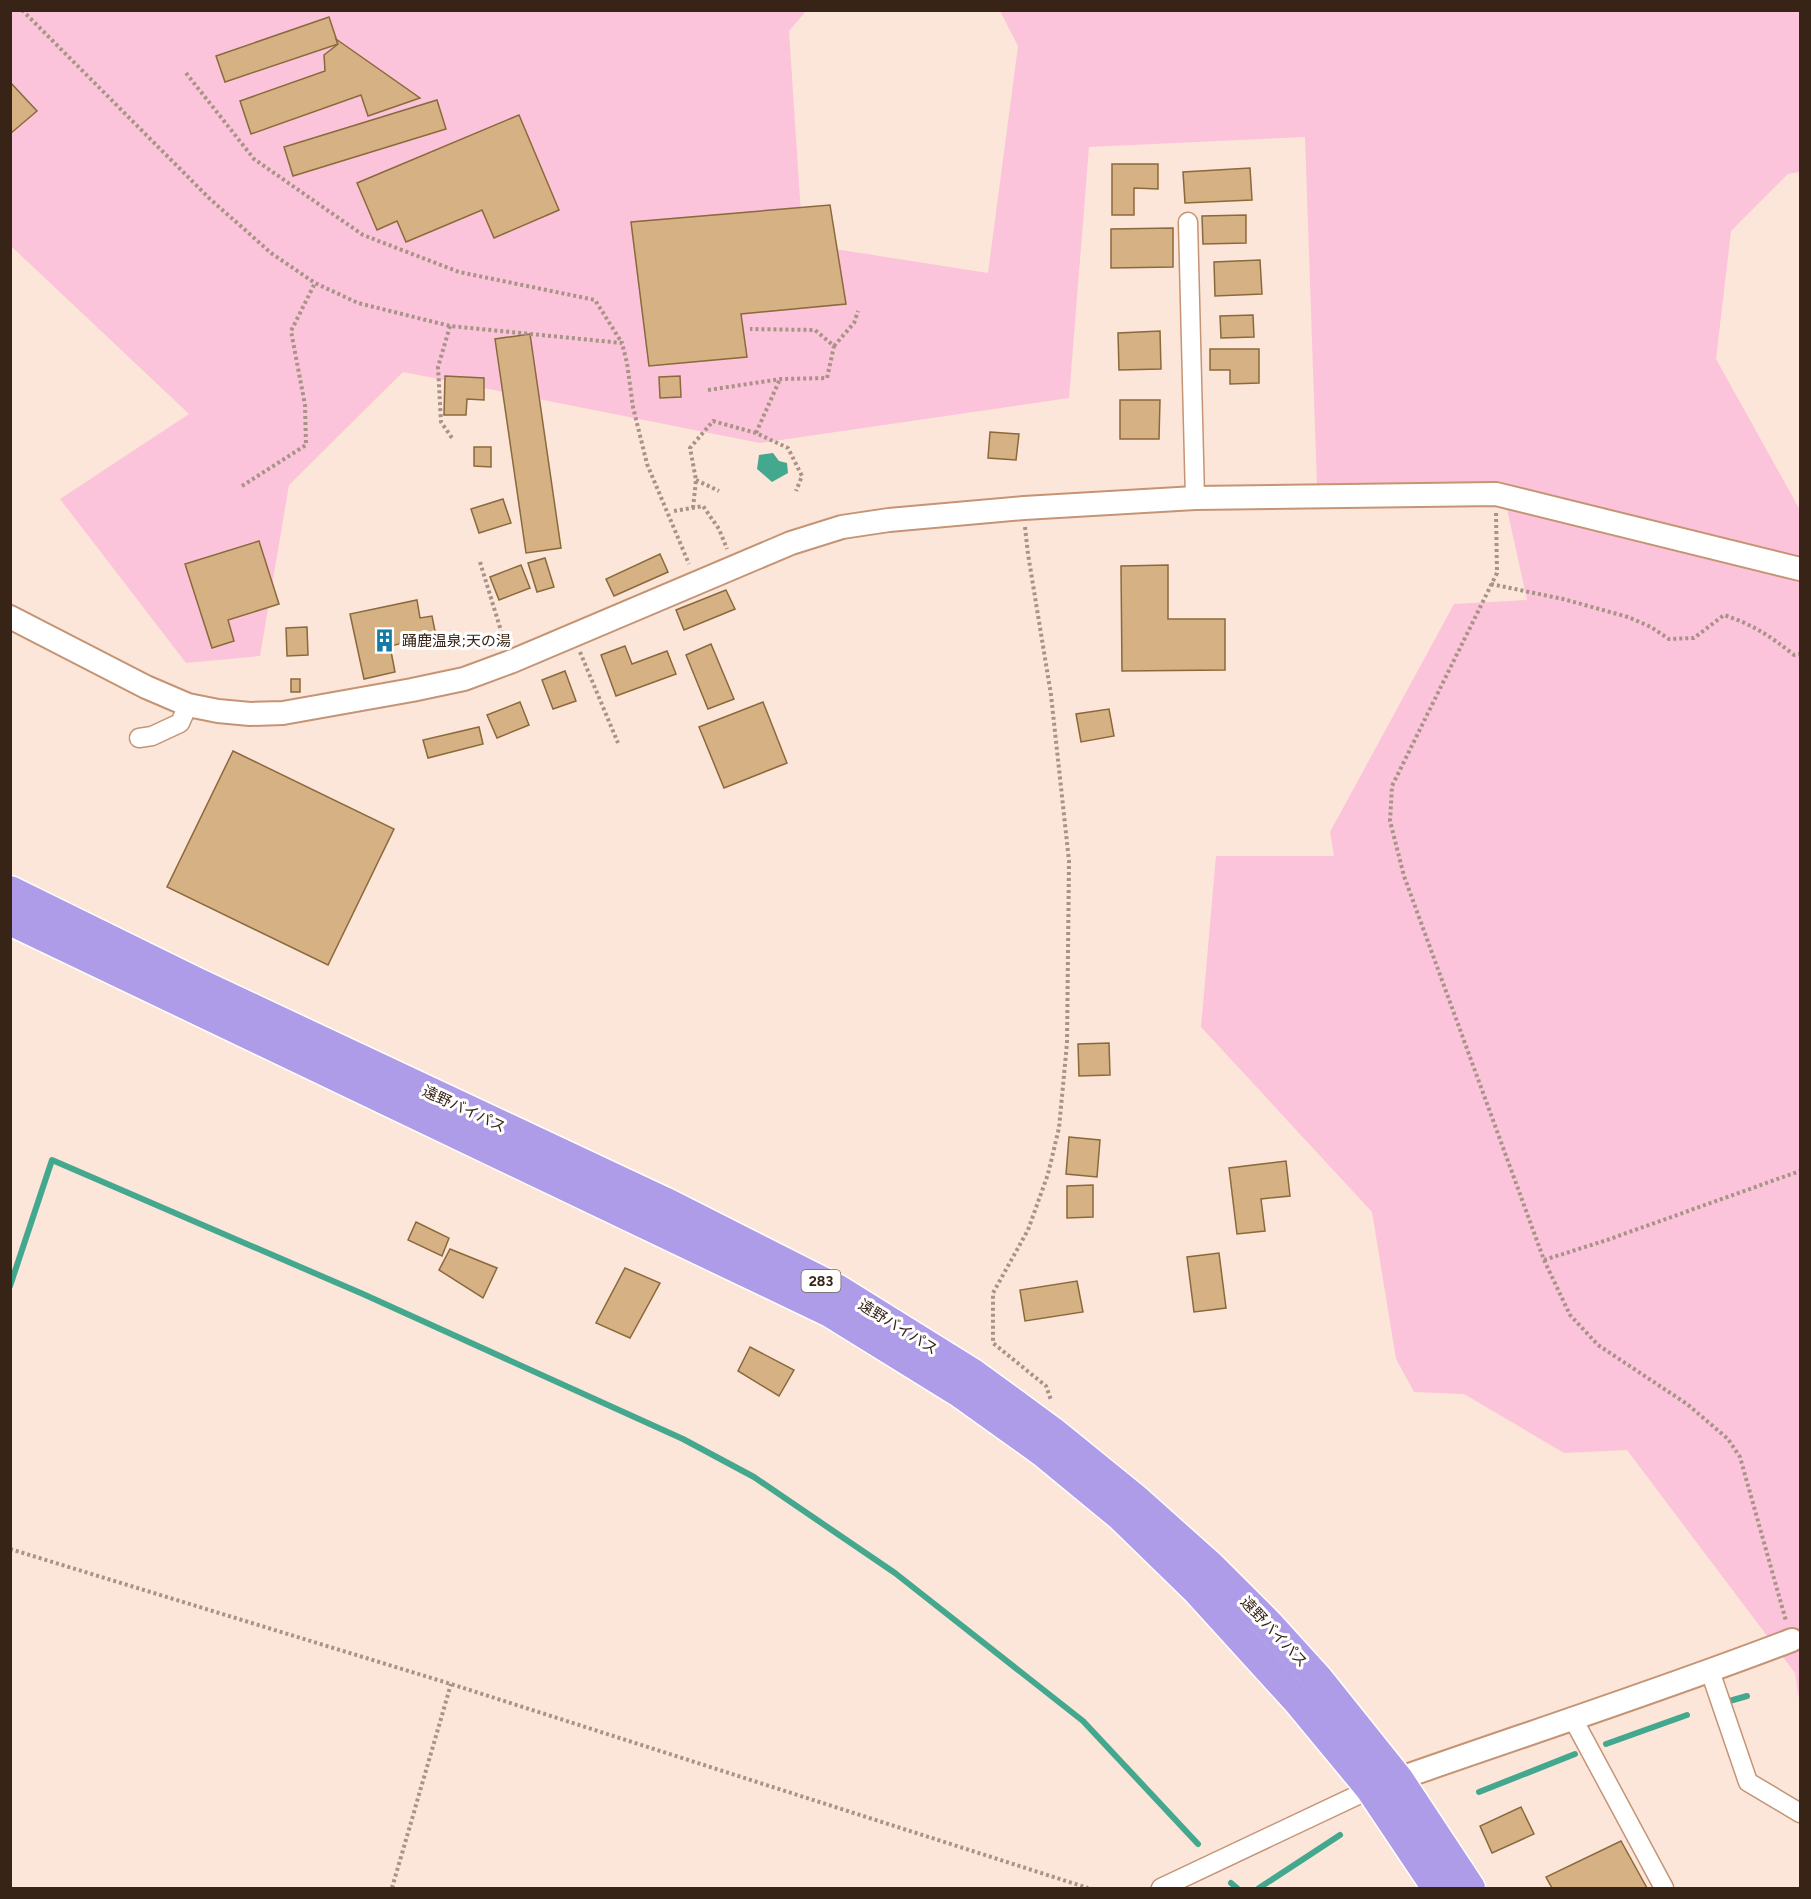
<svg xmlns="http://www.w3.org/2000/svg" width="1811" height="1899" viewBox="0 0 1811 1899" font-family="Figtree,'Noto Sans JP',sans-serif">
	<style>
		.green { fill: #fcc4da }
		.water { fill: #44a88e }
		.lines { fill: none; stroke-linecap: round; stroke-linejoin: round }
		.stream { stroke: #44a88e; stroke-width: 6 }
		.building { fill: #d5b183; stroke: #8a693c; stroke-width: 1.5 }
		.minor-casing { stroke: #c59475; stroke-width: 21 }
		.tertiary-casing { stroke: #c59475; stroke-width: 26 }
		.trunk-casing { stroke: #fff; stroke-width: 33 }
		.path { stroke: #a89386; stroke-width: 4; stroke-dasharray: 3 3; stroke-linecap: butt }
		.minor { stroke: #fff; stroke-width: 18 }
		.tertiary { stroke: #fff; stroke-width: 22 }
		.trunk { stroke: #ae9ce8; stroke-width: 30 }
		.labels { text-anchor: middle; stroke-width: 6; stroke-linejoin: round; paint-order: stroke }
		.shield { fill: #fff; stroke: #74665d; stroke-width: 1.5 }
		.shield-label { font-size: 14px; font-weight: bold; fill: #382417 }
		.poi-label { font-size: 15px; fill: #382417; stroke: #fff; text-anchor: start }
		.street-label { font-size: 15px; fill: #382417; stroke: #fff }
	</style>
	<rect width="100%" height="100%" fill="#fce6d9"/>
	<path class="green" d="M10,11H806L789,31L803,244L988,273L1018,46L1000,11H1800V172L1788,174L1731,231L1716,359L1800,510V1705L1795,1673L1627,1450L1564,1453L1464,1394L1414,1392L1396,1359L1372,1212L1201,1027L1216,856H1334L1330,832L1454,604L1527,600L1502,486H1317L1305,137L1089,147L1069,398L760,443L403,372L289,485L260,656L186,663L60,499L189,414L11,246Z"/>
	<path class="water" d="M773,453L779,461L787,463L788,473L772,482L757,469L759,455Z"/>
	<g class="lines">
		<g class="stream">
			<path d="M10,1286L52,1160L363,1294L683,1439L754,1477L895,1573L1083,1721L1198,1844"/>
			<path d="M1726,1702L1747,1696"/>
			<path d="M1606,1744L1687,1715"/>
			<path d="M1479,1792L1575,1754"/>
			<path d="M1231,1883L1237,1888"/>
			<path d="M1259,1888L1340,1835"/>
		</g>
	</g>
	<g class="building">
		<path d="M329,17L338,44L225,82L216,56Z"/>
		<path d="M336,39L420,98L368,116L361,95L251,134L240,101L325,71L324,55L338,44Z"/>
		<path d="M10,82L37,111L10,134Z"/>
		<path d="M437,100L446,129L293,176L284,147Z"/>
		<path d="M519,115L559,210L494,238L482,210L406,242L397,221L377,230L357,183Z"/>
		<path d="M1112,164H1158V189L1134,188V215H1112Z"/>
		<path d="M1250,168L1252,200L1185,203L1183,172Z"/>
		<path d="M830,205L846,304L741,314L747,357L649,366L631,222Z"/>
		<path d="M1246,215V243L1203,244L1202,216Z"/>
		<path d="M1173,228V267L1111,268V229Z"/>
		<path d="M1260,260L1262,294L1215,296L1214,262Z"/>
		<path d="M1253,315L1254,337L1221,338L1220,316Z"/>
		<path d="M1160,331L1161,369L1119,370L1118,333Z"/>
		<path d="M530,334L561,548L526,553L495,339Z"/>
		<path d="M1210,349H1259V383L1230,384V370H1210Z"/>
		<path d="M445,376L484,378V400L467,399L466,415H444Z"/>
		<path d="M680,376L681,397L660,398L659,377Z"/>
		<path d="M1120,400H1160L1159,439H1120Z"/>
		<path d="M990,432L1019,434L1016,460L988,458Z"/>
		<path d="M474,447H491V467L474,466Z"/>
		<path d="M503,499L511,523L479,533L471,509Z"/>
		<path d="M259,541L279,604L228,620L234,641L212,648L185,564Z"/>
		<path d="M660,554L668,572L614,596L606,579Z"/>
		<path d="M545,558L554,587L537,592L528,563Z"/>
		<path d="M521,565L530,588L499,600L490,577Z"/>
		<path d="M1168,565V619H1225V670L1122,671L1121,566Z"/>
		<path d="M726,590L735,609L684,630L676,610Z"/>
		<path d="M417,600L420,618L432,616L436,636L390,646L395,672L364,679L350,614Z"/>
		<path d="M307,627L308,655L287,656L286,628Z"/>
		<path d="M711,644L734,699L708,709L686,655Z"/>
		<path d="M625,646L632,664L667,651L676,674L616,696L601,655Z"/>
		<path d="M565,671L576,701L553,709L542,680Z"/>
		<rect x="291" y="679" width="9" height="13"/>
		<path d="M520,702L529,725L497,738L487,715Z"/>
		<path d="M763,702L787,763L724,788L699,727Z"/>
		<path d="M1109,709L1114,736L1081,742L1076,714Z"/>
		<path d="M479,727L483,744L428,758L423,740Z"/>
		<path d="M233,751L394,829L328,965L167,887Z"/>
		<path d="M1109,1043L1110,1075L1079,1076L1078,1044Z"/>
		<path d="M1069,1137L1100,1140L1097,1177L1066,1174Z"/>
		<path d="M1286,1161L1290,1196L1261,1199L1265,1231L1237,1234L1229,1168Z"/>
		<path d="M1093,1185V1217L1067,1218V1186Z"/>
		<path d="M416,1222L449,1238L442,1256L408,1240Z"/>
		<path d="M450,1249L497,1268L483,1298L439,1270Z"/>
		<path d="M1219,1253L1226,1308L1194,1312L1187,1257Z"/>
		<path d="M625,1268L660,1283L630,1338L596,1323Z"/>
		<path d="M1077,1281L1083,1312L1025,1321L1020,1290Z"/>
		<path d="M750,1347L794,1370L779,1396L738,1371Z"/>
		<path d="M1521,1807L1534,1834L1492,1853L1480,1826Z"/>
		<path d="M1621,1841L1647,1888H1552L1546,1877Z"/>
	</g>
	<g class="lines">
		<defs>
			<g id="minor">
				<path d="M1188,222L1195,498"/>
				<path d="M139,738L152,736L180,723L188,705"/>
				<path d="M1710,1671L1748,1782L1800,1813"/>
				<path d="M1572,1717L1664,1888"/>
				<path d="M1161,1888L1379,1785"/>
			</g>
			<g id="tertiary">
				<path d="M10,617L146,687L188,705L218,711L250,714L283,713L412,690L464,679L510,662L791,543L842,527L889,520L1024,508L1195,498L1496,494L1800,569"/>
				<path d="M1398,1779C1529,1733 1662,1690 1792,1640"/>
			</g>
			<g id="trunk">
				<path d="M10,891L195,982L664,1202L838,1290L973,1374L1051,1431L1136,1500L1211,1567L1269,1625L1318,1679L1398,1779L1470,1888"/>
				<path d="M10,920L830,1312L961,1393L1042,1451L1121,1516L1196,1589L1298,1701L1370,1788L1437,1888"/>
			</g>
		</defs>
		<use href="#minor" class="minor-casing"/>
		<use href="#tertiary" class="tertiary-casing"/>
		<use href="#trunk" class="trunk-casing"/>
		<g class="path">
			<path d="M22,10L209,198L271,253L315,283L358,303L450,326L622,343L627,363L633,407L647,464L689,564"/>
			<path d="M186,73L254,159L363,235L459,272L595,300L622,343"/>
			<path d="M450,326L438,367L441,422L452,438"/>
			<path d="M834,346L854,323L858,311"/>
			<path d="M708,390L781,379L827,378L834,346L815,330L750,329"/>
			<path d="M756,433L780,379"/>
			<path d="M696,480L719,491"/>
			<path d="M242,486L306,445L305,405L291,331L315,283"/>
			<path d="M693,508L696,480L690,448L713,421L756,433L788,448L802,476L796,491"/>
			<path d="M674,511L703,506L719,529L727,549"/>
			<path d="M1496,513L1497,573L1392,786L1390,821L1404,876L1544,1260L1570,1315L1598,1345L1687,1404L1728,1439L1740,1457L1786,1621"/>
			<path d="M1025,527L1028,554L1051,695L1069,861L1067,1043L1059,1128L1048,1174L1028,1230L993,1293V1343L1046,1386L1051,1400"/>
			<path d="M480,562L505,644"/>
			<path d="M1491,584L1563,599L1628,617L1651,627L1669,639L1694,638L1724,615C1754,625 1770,636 1794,655L1800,654"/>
			<path d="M580,652L618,743"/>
			<path d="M1544,1260L1607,1240L1800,1171"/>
			<path d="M10,1549L451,1684L1088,1888"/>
			<path d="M392,1888L451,1684"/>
		</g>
		<use href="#minor" class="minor"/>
		<use href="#tertiary" class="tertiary"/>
		<use href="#trunk" class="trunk"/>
	</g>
	<defs>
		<symbol id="building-bare" viewBox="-9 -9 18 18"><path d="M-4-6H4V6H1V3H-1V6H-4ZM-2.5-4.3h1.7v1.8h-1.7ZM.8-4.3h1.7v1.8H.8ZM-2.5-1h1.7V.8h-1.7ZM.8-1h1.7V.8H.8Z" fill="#157ba6" stroke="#fff" stroke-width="2.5" paint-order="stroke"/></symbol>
	</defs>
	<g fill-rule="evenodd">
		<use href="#building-bare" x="368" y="624" width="33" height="33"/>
	</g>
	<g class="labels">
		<rect class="shield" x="801.5" y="1270" width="39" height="22" rx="4.5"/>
		<g class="shield-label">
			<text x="821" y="1286">283</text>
		</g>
		<g class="poi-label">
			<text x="402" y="646">踊鹿温泉;天の湯</text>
		</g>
		<g class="street-label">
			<text transform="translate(464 1109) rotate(25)" y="5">遠野バイパス</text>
			<text transform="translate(898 1327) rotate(32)" y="5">遠野バイパス</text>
			<text transform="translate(1274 1632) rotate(47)" y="5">遠野バイパス</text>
		</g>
	</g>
	<rect width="1811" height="1899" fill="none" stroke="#382417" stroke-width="24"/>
</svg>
